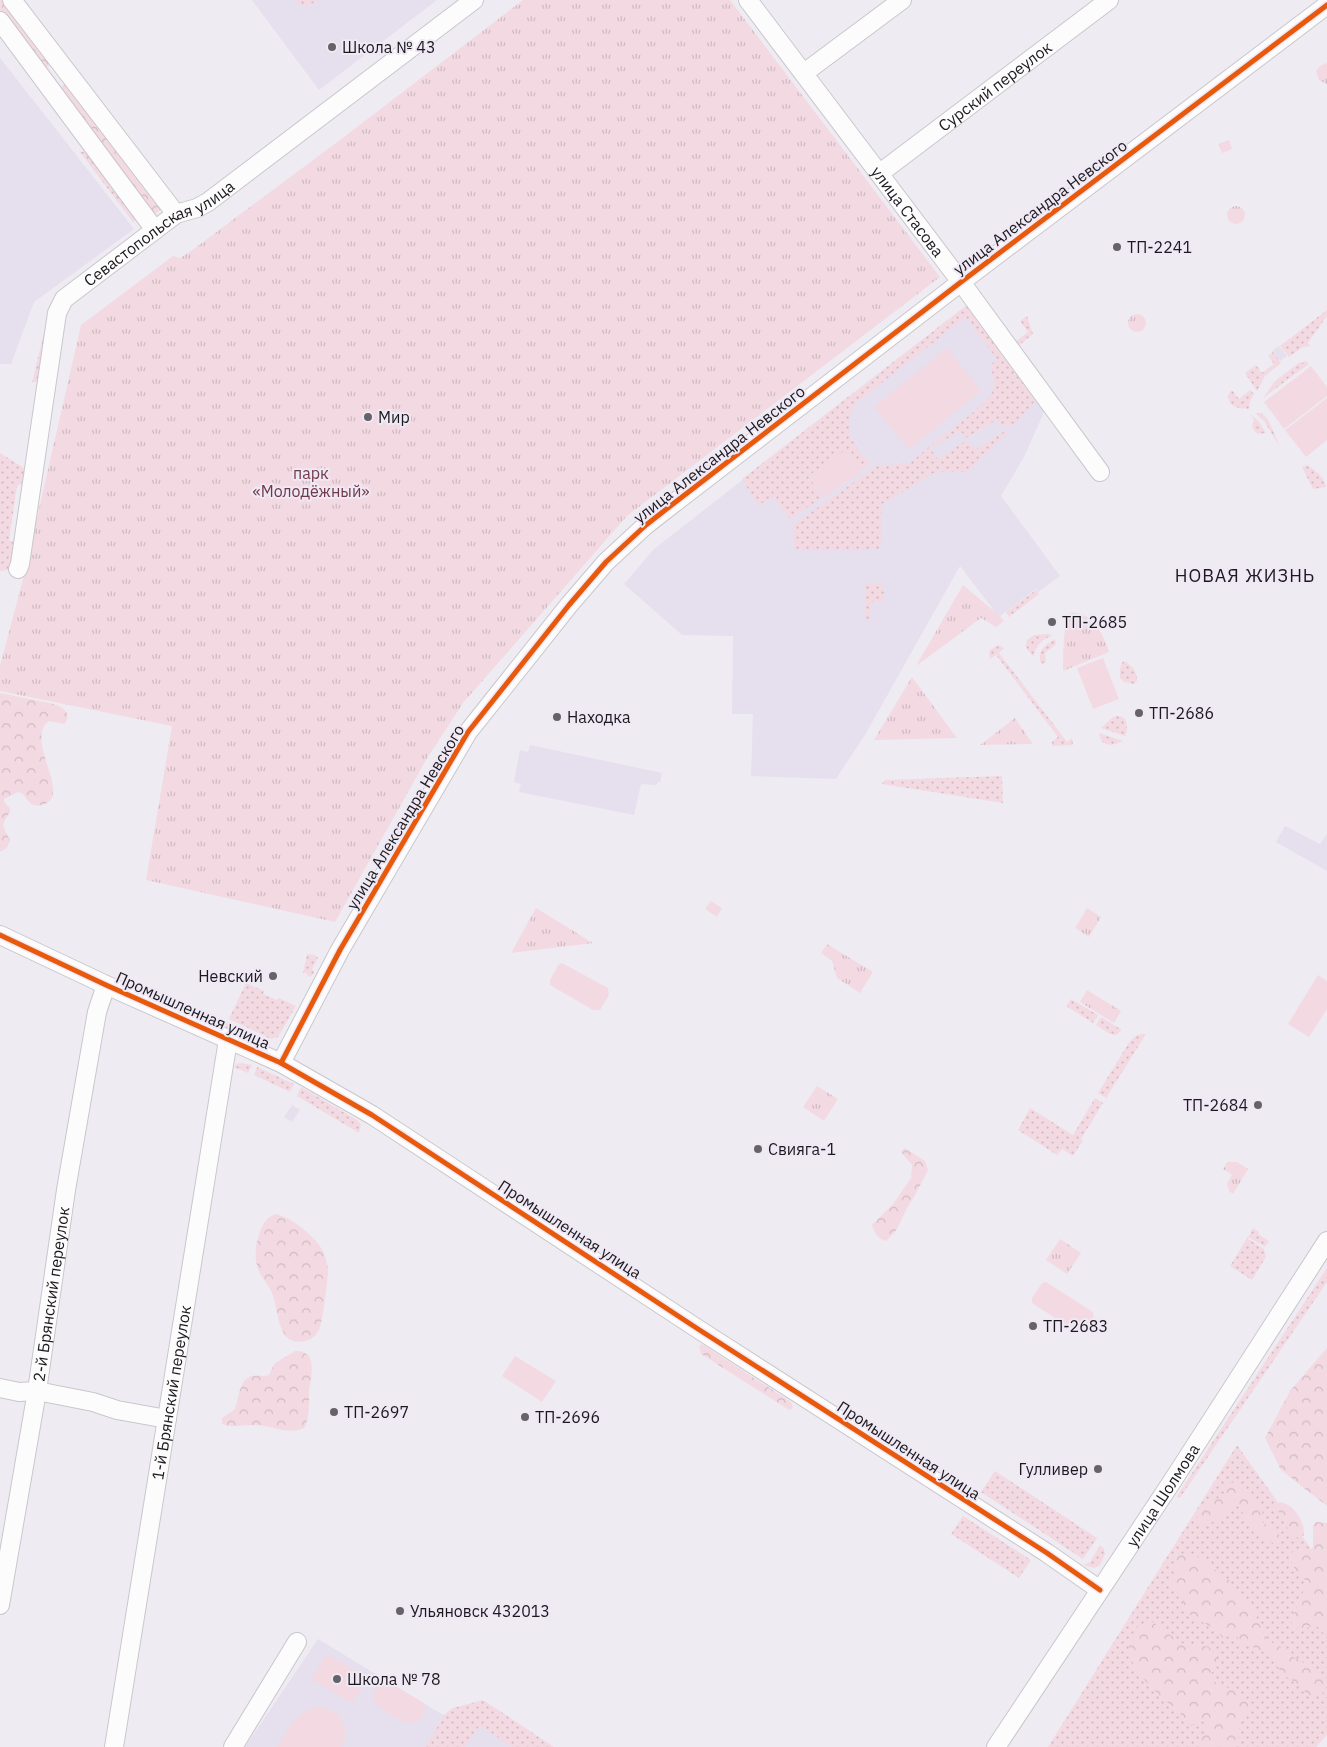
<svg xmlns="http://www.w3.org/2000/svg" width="1327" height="1747" viewBox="0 0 1327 1747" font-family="'IBM Plex Sans',sans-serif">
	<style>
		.built { fill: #e6dfed }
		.grass { fill: url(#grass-dots) }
		.forest { fill: url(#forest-crowns) }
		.park { fill: url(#park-tufts) }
		.garden { fill: #f3dae2 }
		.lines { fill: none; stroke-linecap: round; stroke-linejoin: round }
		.minor-casing { stroke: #c9c7cc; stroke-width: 20 }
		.minor { stroke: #fdfcfd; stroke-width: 18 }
		.cycleway-casing { stroke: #efe8f5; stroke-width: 8 }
		.cycleway { stroke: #e8590c; stroke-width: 5 }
		.poi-dot { fill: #656268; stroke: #efe8f5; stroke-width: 2 }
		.labels { text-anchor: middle; stroke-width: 4; stroke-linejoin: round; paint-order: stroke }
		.poi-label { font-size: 16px; fill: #1b191d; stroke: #efe8f5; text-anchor: start }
		.street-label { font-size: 16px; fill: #1b191d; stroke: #efe8f5 }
		.park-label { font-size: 16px; fill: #733847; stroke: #efe8f5 }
		.neighbourhood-label { font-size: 18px; letter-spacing: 1px; fill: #1b191d; stroke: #efe8f5 }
	</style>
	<defs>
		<pattern id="grass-dots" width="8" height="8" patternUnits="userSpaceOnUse" patternTransform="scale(1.25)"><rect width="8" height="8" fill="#f3dae2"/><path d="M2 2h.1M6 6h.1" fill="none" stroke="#d0bac1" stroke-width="1.8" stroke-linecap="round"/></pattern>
		<pattern id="forest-crowns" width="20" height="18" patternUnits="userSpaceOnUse" patternTransform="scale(1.25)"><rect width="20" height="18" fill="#f3dae2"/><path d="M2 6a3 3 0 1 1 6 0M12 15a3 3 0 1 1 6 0" fill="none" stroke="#d0bac1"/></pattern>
		<pattern id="park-tufts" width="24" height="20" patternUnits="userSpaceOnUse" patternTransform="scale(1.25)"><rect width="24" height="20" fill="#f3dae2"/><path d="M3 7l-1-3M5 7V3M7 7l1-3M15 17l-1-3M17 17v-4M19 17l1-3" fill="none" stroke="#d0bac1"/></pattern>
	</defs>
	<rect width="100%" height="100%" fill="#efebf2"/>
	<g class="built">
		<path d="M252,0H437L319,90Z"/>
		<path d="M0,58L134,229L34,302L11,364H0Z"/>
		<path d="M967,305L1045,410L1024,457L1001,496L1060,576L1038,592L1036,589L999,617L960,566L866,733L836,779L751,776L753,714H732L733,636L682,635L624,584L654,549Z"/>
		<path d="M1279,346L1287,356L1280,361L1272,351Z"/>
		<path d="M530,745L662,773L660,782H658L656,785L641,784L634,815L519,792L521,784L514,782L520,750L528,752Z"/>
		<path d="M1285,826L1320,844L1327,834V871L1276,842Z"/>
		<path d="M292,1105L300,1110L292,1122L284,1117Z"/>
		<path d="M318,1639L443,1715L468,1707L536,1747H245Z"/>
	</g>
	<g class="grass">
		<path d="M296,0H318L306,7L301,5Z"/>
		<path d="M91,151L141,217L133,222L80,152Z"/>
		<path d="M967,305L1036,400L1012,426H1002L998,419L966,438L960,430L934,447L931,445C944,435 986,405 992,393C996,383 994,374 989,366L997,359L966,317L856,403C840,424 853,449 871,463L861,471L846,450L808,476L823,497L790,519L774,497L758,505L742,479Z"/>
		<path d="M1327,310V316L1308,343L1310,346L1303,347L1289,357L1280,346Z"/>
		<path d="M1027,316L1033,334L1017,347L1015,342L1028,332L1020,321Z"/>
		<path d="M47,321L38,382H32Z"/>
		<path d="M1273,352L1281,363L1265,376L1257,391L1245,373L1256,365L1262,373L1274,364L1268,356Z"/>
		<path d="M1306,361L1309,364L1263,398L1275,381L1300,362L1302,363Z"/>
		<path d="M1232,390L1239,399L1250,390L1254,394L1250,401L1249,409C1238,408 1229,408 1228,395Z"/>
		<path d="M1255,413H1262L1269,421L1280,447L1264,421Z"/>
		<path d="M1251,414L1260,423L1266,433L1258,434L1255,432L1252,426L1254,421Z"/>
		<path d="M1005,431L1008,432L967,472H935L882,504L881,545L877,550H794V524L877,466L910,463L929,447L938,459L967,440L975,450Z"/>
		<path d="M0,453L27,470L24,483L17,486L9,540L15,543L12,568L8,570L0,571Z"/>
		<path d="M1307,465C1316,471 1324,476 1326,487L1313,489L1302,467Z"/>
		<path d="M865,584H882L884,586V601L871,602L870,619L866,620Z"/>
		<path d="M1036,590L1039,594L1009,617L1006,612Z"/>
		<path d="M1047,634L1053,635C1042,640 1036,644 1034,656C1028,652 1024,647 1027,640L1034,635Z"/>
		<path d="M1055,639L1056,644L1045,653L1046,662L1043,664L1040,661C1039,648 1045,645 1055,639Z"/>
		<path d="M998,645L1004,648L999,653L1067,742L1072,738L1073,745L1052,746V742L1058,737L996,655L990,659L989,654L990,650Z"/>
		<path d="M1123,661C1131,664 1138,672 1137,681L1134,684L1124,682L1120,678V668Z"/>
		<path d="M1118,716L1123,717C1128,722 1128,730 1125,736L1101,728L1113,717Z"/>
		<path d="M1099,733L1123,741C1111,747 1101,747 1099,733Z"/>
		<path d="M1002,776L1003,803L882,784L885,780Z"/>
		<path d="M307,954L315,955L318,958L312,969L314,972L311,977L307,975V973H303Z"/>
		<path d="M246,983L264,991L263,994L277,1000L279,998L296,1006L278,1037L271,1039L229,1019Z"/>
		<path d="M1071,999L1098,1015L1093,1023L1066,1006Z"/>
		<path d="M202,1011L262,1039L260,1043L217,1024Z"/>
		<path d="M1101,1017L1122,1030L1116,1035L1110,1034L1096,1025Z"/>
		<path d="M1143,1034H1146L1106,1098L1098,1093L1130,1041L1137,1035Z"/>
		<path d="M238,1063L252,1065L248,1073L234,1067Z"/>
		<path d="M257,1067L294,1084L290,1092L254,1075Z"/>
		<path d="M301,1087L357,1120L361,1125L359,1133L297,1096Z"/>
		<path d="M1095,1098L1103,1103L1081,1139L1083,1140L1073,1156L1062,1149L1057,1155L1018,1130L1030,1108L1073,1135Z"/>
		<path d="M1253,1228L1259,1232L1258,1234L1269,1241L1265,1247L1248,1237Z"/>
		<path d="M1247,1238L1264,1249L1266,1257L1252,1280L1230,1266Z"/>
		<path d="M1327,1268V1282L1180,1498L1177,1496Z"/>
		<path d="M1237,1445L1327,1571V1735L1316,1747H1048Z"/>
		<path d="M995,1471L1097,1538L1083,1559L981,1492Z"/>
		<path d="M963,1516L1031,1560L1019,1578L951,1534Z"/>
		<path d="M1100,1545L1104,1549L1105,1554L1100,1565L1094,1568L1083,1565L1090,1562Z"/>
		<path d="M483,1700L554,1747H511L480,1725L465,1747H425L446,1713L453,1708Z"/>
	</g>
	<g class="forest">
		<path d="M0,0H6L53,63L44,69L0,10Z"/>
		<path d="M68,82L163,208L154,215L59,88Z"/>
		<path d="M0,693L54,704C64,707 73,715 64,724L49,721C24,739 71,793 45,804C42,805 37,806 33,805C28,802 26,798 23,794L18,792L4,799V802L10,808V812C0,827 3,826 10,840L7,848L0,852Z"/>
		<path d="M905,1148L925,1161L928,1170C922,1183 915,1195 907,1208C899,1223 900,1229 886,1241C877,1239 875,1233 872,1225L893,1204L911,1178L912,1165L901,1152Z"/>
		<path d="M276,1214C291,1217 316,1237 323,1251C326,1257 328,1266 328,1273C327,1285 323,1321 319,1330C317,1334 312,1339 308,1340C276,1351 279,1309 272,1293C269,1286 264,1280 260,1274C253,1259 255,1244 261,1229C265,1221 267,1217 276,1214Z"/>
		<path d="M702,1344L791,1402L793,1408L790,1410L786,1408L701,1354L699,1346Z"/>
		<path d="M1327,1348V1506L1281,1470L1265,1438L1290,1391Z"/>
		<path d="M295,1351C320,1350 310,1379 309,1393C309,1404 310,1418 304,1428C288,1436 270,1424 253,1425C242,1425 233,1428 222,1424V1418L235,1409C239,1399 239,1377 253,1376C259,1375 264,1377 269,1375L274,1364Z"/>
		<path d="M1235,1482L1247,1489C1251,1498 1259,1503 1262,1510C1263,1514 1262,1518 1263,1523L1276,1530L1281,1538L1279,1544C1270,1545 1253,1529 1247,1522C1244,1518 1243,1510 1239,1507C1236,1506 1234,1506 1231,1507L1222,1519L1200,1526L1197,1524C1195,1504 1214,1503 1225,1493L1226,1484Z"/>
		<path d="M1280,1502C1294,1504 1305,1522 1304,1535L1299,1538L1290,1535L1283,1516L1276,1509L1277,1505Z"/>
		<path d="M1316,1522L1327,1523V1631L1323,1633L1318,1627L1313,1625C1304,1630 1299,1631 1292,1625V1619L1307,1582C1298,1571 1290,1569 1291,1553L1298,1549L1308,1553L1313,1547V1526Z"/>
		<path d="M1185,1553L1196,1556L1229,1580L1242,1599L1252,1608L1267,1640L1281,1647L1293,1657L1317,1670L1324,1680L1325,1689L1321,1695L1313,1697L1307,1695L1301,1686L1282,1674L1275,1661L1268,1654L1253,1647L1241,1644L1236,1635L1232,1634L1223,1638L1213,1628L1185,1612L1182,1597L1173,1589L1171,1582L1175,1569L1173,1559L1175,1556Z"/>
		<path d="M1153,1622L1161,1629L1190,1648L1198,1645L1209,1647L1217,1657V1666L1211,1674L1213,1681L1239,1693L1250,1701L1249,1715L1239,1722L1240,1732L1235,1747H1200V1739L1207,1729L1204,1721L1190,1726L1178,1710L1160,1697L1148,1683L1137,1674L1131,1658L1128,1640L1139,1625Z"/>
	</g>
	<g class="park">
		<path d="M523,0H730L940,277L627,516L463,703L426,760L335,922L146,880L172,726L0,691V666L23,579L81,325L173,256L180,258L191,251L340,140Z"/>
		<path d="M1327,63V84L1319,80L1316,71L1320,66Z"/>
		<circle cx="1236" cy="215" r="9"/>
		<circle cx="1137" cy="323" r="9"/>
		<path d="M963,585L1000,616L1004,621L996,627L981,618L916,666Z"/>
		<path d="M1070,613C1091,610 1104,635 1109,652L1063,671C1063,658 1063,622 1070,613Z"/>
		<path d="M912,677L957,738L874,740Z"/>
		<path d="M1015,718L1033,744L980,745Z"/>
		<path d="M711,901L722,908L717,917L705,909Z"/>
		<path d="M536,908L593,943L511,953Z"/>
		<path d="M1087,908L1101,917L1089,937L1075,928Z"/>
		<path d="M827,944L873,972L860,993L837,978L832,961L821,953Z"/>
		<path d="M1087,990L1121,1011L1114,1023L1080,1002Z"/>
		<path d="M817,1086L838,1099L824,1121L803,1107Z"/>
		<path d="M1227,1162H1237L1248,1169L1233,1194L1229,1191L1227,1184L1232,1175L1223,1169Z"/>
		<path d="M1060,1239L1081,1253L1067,1274L1046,1260Z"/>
	</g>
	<g class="garden">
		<path d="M1229,140L1232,149L1222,153L1218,144Z"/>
		<path d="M947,348L981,391L909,449L874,407Z"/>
		<path d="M1311,366L1327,387V396L1284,429L1264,402Z"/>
		<path d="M1327,398V440L1306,457L1285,430Z"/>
		<path d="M846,450L861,472L824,497L809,476Z"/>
		<path d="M1103,658L1119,699L1093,709L1077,668Z"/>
		<path d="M562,963L608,988L609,995L600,1010H593L550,985V980L559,964Z"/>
		<path d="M1318,975L1327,981V1009L1309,1037L1288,1024Z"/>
		<path d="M1046,1282L1093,1312L1094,1317L1083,1332L1078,1333L1032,1303V1298L1042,1283Z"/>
		<path d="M515,1356L556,1381L542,1402L502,1376Z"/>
		<path d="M327,1654L367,1678L352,1703L311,1679Z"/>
		<path d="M385,1682L390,1683L424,1703C426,1709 424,1713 421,1718C411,1732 385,1712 376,1704C370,1696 376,1685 385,1682Z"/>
		<path d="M316,1707C340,1708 351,1725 342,1747H277C288,1731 296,1712 316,1707Z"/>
	</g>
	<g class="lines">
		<defs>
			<g id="minor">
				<path d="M12,0L176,214"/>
				<path id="s1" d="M748,0L961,282L1100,472"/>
				<path d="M0,21L155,230"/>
				<path d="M804,73L902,0"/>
				<path id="s2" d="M880,173L1109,0"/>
				<path id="s3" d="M18,569L20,564L57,313L64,299L176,214L197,208L208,202L474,0"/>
				<path d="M0,935L106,985L281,1063L372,1115L698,1329L1047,1553L1100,1590"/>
				<path d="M281,1063L340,950L468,732L569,605L606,562L646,525L669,507L961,282L1327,5"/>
				<path d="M0,1388L19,1392L37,1391L93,1402L117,1410L167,1419"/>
				<path id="s4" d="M0,1605L37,1391L66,1190L97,1012L106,985"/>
				<path id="s5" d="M114,1747L228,1040"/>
				<path d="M233,1747L297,1642"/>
				<path id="s6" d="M996,1747L1173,1480L1327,1241"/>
			</g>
		</defs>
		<use href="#minor" class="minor-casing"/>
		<use href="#minor" class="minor"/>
		<defs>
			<g id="cycleway">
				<path d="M0,935L106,985L281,1063L372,1115L698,1329L1047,1553L1100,1590"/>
				<path d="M281,1063L340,950L468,732L569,605L606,562L646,525L669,507L961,282L1327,5"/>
			</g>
		</defs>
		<use href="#cycleway" class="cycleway-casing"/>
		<use href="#cycleway" class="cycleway"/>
	</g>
	<g class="poi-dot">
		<circle cx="332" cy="47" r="5"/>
		<circle cx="1117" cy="247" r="5"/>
		<circle cx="368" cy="417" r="5"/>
		<circle cx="1052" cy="622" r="5"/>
		<circle cx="1139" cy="713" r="5"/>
		<circle cx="557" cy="717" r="5"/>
		<circle cx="273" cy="976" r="5"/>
		<circle cx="1258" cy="1105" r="5"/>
		<circle cx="758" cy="1149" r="5"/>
		<circle cx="1033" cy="1326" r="5"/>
		<circle cx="334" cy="1412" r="5"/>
		<circle cx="525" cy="1417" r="5"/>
		<circle cx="1098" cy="1469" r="5"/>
		<circle cx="400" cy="1611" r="5"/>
		<circle cx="337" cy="1679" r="5"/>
	</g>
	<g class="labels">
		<g class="poi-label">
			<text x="342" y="53">Школа № 43</text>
			<text x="1127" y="253">ТП-2241</text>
			<text x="378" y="423">Мир</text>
			<text x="1062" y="628">ТП-2685</text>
			<text x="1149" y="719">ТП-2686</text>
			<text x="567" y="723">Находка</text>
			<text x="263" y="982" text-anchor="end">Невский</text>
			<text x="1248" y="1111" text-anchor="end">ТП-2684</text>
			<text x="768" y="1155">Свияга-1</text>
			<text x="1043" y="1332">ТП-2683</text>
			<text x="344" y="1418">ТП-2697</text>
			<text x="535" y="1423">ТП-2696</text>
			<text x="1088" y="1475" text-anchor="end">Гулливер</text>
			<text x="410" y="1617">Ульяновск 432013</text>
			<text x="347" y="1685">Школа № 78</text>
		</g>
		<g class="street-label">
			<text dy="6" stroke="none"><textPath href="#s2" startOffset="144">Сурский переулок</textPath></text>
			<text transform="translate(1040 207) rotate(-37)" y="6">улица Александра Невского</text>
			<text dy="6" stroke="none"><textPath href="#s1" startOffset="265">улица Стасова</textPath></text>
			<text dy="6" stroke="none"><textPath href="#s3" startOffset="391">Севастопольская улица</textPath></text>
			<text transform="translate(719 454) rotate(-38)" y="6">улица Александра Невского</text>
			<text transform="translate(405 817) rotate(-59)" y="6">улица Александра Невского</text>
			<text transform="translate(193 1010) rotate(24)" y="6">Промышленная улица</text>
			<text transform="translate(570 1229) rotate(33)" y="6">Промышленная улица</text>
			<text dy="6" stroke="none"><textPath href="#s4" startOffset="315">2-й Брянский переулок</textPath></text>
			<text dy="6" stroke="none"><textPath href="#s5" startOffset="359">1-й Брянский переулок</textPath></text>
			<text transform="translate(909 1450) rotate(33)" y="6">Промышленная улица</text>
			<text dy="6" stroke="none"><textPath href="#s6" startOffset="302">улица Шолмова</textPath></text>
		</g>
		<g class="park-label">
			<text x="311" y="479">парк<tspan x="311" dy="18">«Молодёжный»</tspan></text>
		</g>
		<g class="neighbourhood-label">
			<text x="1245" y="582">НОВАЯ ЖИЗНЬ</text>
		</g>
	</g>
</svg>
